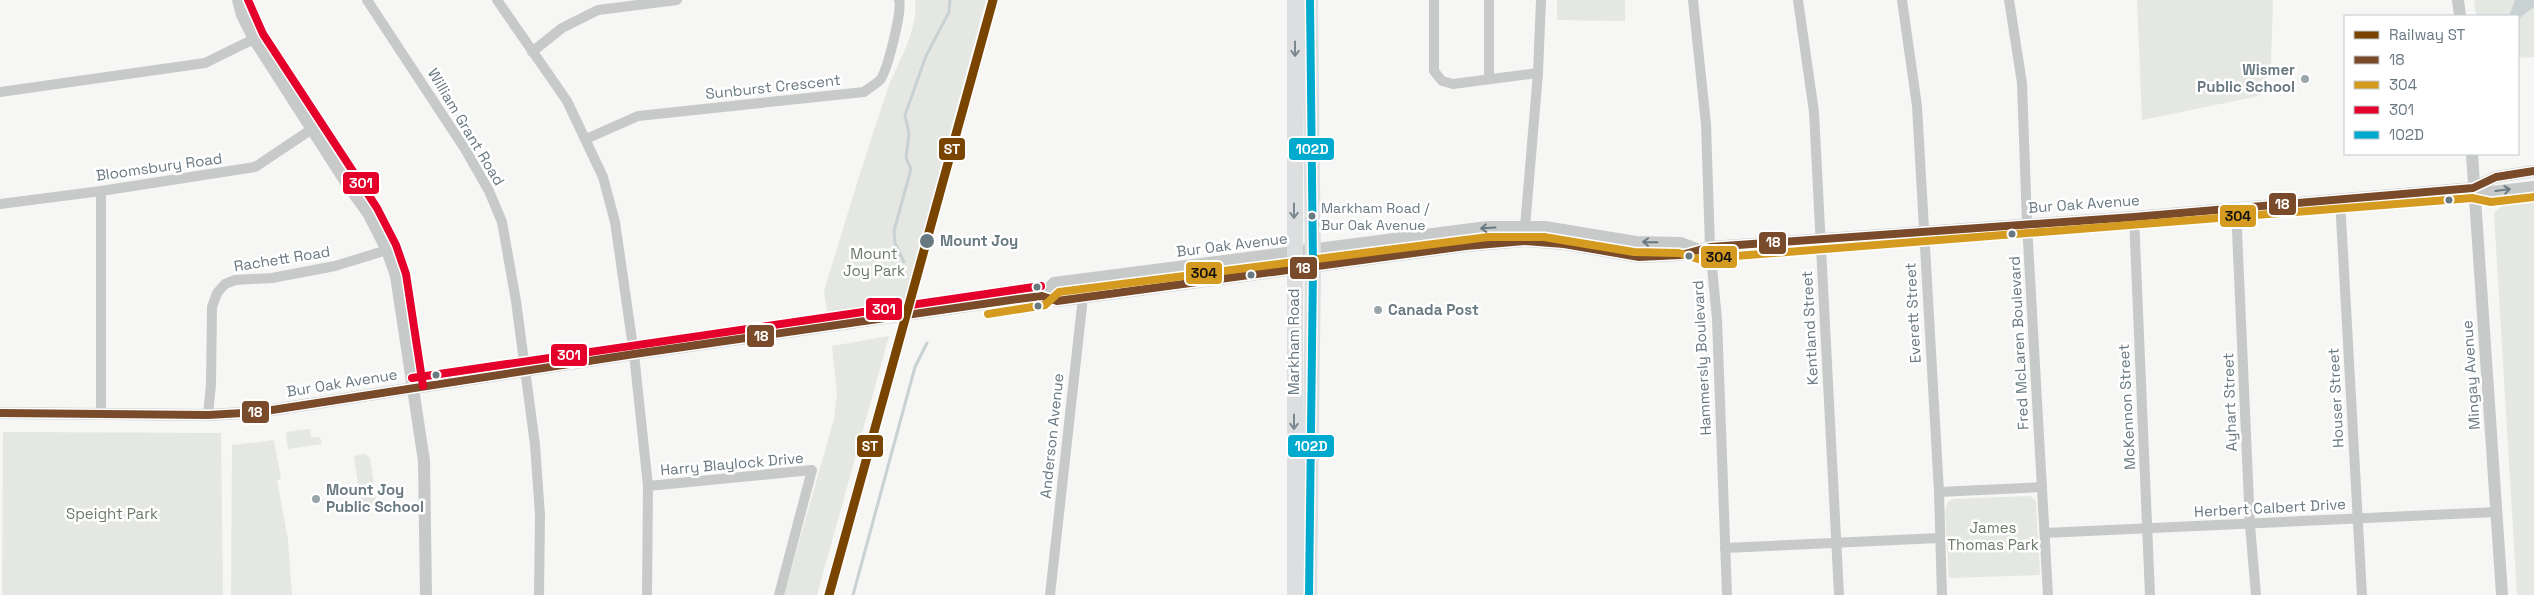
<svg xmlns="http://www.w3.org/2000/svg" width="2534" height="595" viewBox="0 0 2534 595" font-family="'Space Grotesk',sans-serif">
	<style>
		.green { fill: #e5e7e2 }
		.water { fill: #c8d2d3 }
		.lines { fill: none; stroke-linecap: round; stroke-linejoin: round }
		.stream { stroke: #c8d2d3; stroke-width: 3 }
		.minor { stroke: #c8caca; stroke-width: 10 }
		.tertiary { stroke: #c8caca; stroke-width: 12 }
		.primary { stroke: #dddedf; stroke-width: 16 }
		.bus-1-casing { stroke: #fff; stroke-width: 11 }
		.bus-2-casing { stroke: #fff; stroke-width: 11 }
		.bus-3-casing { stroke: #fff; stroke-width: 11 }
		.bus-4-casing { stroke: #fff; stroke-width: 11 }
		.bus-1 { stroke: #7a4b2a; stroke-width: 8 }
		.bus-2 { stroke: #d49b20; stroke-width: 8 }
		.bus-3 { stroke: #e4002b; stroke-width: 8 }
		.bus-4 { stroke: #00a9ce; stroke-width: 8 }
		.rail-1-casing { stroke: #fff; stroke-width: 12 }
		.rail-1 { stroke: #794400; stroke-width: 9 }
		.oneway { stroke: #7a8890 }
		.oneway2 { stroke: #697982 }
		.poi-dot { fill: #9aa5aa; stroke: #fff; stroke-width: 2 }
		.bus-dot { fill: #697982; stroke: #fff; stroke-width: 2 }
		.labels { text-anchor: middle; stroke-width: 5; stroke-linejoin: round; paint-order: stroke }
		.bus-label { font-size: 14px; fill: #697982; stroke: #fff; text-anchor: start }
		.poi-label { font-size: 15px; font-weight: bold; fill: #697982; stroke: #fff; text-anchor: start }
		.street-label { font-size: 15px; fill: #697982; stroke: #fff }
		.stop-label { font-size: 15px; font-weight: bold; fill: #697982; stroke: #fff; text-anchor: start }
		.park-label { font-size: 15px; fill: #6d7a67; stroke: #fff }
		.line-badge { stroke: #fff; stroke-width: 2 }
		.badge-label { font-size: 14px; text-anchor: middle; font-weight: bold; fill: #fff }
		.pale-badge-label { font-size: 14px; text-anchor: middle; font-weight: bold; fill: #111 }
	</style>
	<rect width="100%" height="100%" fill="#f6f6f5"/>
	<g class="green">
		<path d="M915,0H986L904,301L827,312L824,291C844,226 864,159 886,94C896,64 919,32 915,0Z"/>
		<path d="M1557,0H1625V21L1557,20Z"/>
		<path d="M2137,0H2273L2271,62L2259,96L2142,120Z"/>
		<path d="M2474,0H2534V57L2518,58V16H2476Z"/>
		<path d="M2534,200V595H2517L2494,213L2505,203Z"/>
		<path d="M889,336L817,595H784L834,419L837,393L832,346Z"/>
		<path d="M310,429L311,438L320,437L322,444L288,449L286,432Z"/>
		<path d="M3,432L221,433L223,595H2Z"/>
		<path d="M274,440L281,479L277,480L288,540L292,595H231L232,445Z"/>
		<path d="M365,454L370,458L376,499L371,505L361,506L354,456Z"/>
		<path d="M2030,496L2036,501L2040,575L1949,578L1945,511L1948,502L1952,499Z"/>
	</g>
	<path class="water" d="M2515,0H2534V7L2518,19V16H2509Z"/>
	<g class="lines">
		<g class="stream">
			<path d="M904,262L895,243L894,231L911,169L906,158L909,134L905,115L926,56L949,12L950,0"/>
			<path d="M853,595L915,367L927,343"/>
		</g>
		<g class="minor">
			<path d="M367,0L465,149L489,191L502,222L516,301L535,445L540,515L539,595"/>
			<path d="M497,0L567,101L603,177L615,222L634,354L648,486L647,595"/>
			<path d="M1434,0V71L1442,81L1453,84L1538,73"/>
			<path d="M1489,0V79"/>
			<path d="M1693,0L1706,124L1710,247L1717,319L1727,595"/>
			<path d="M1798,0L1814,112L1839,595"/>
			<path d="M1902,0L1917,106L1939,492L1942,595"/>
			<path d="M2009,0L2022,83L2027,224L2048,595"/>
			<path d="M532,52L562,28L598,10L677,0"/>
			<path d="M0,92L205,63L254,39"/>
			<path d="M586,139L638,116L864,92C869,88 876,84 880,80C887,72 903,9 899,0"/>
			<path d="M2340,199L2362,595"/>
			<path d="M0,204L101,191L255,167L312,129"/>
			<path d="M2236,208L2250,525L2256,595"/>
			<path d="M2134,217L2150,595"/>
			<path d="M1525,227L1538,73L1541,0"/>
			<path d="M101,414V191"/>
			<path d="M208,415L211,384L212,307L217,293L225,284L235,280L272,278L335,266L387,250"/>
			<path d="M648,486L812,470L779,595"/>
			<path d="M1939,492L2042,487"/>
			<path d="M2045,533L2496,512"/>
			<path d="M1725,548L1939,538"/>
			<path d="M1050,595L1085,279"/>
		</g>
		<g class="tertiary">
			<path d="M238,0L242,15L254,39L349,187L368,213L387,250L396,276L424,461L426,595"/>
			<path d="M2458,0L2460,16"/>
			<path d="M2472,154L2502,595"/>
			<path d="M2473,188L2491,192L2534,187"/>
			<path d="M1042,296L1054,283L1487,227H1545L1636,242L1681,243L1697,249"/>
			<path d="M0,413L208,415L259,412L634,354L1018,299L1042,296L1057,301L1466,246L1525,241L1564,244L1639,257L1681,255L1710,247L2134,217L2473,188L2496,177L2534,171"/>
		</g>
		<g class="primary">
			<path d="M1295,0V595"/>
			<path d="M1309,595L1313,266L1310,0"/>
		</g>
		<defs>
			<path id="bus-1" d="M0,413L208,415L259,412L634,354L1018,299L1042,296L1057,301L1466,246L1525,241L1564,244L1639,257L1681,255L1710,247L2134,217L2473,188L2496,177L2534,171"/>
			<path id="bus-2" d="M988,314L1045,305L1059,292L1488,237H1544L1634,252L1679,253L1698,259L2472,198L2491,202L2534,197"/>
			<g id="bus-3">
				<path d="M248,0L263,34L377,208L396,245L406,274L423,386"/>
				<path d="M412,378L1041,286"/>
			</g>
			<path id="bus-4" d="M1309,595L1313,266L1310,0"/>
		</defs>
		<use href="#bus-1" class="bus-1-casing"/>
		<use href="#bus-2" class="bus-2-casing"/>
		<use href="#bus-3" class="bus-3-casing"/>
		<use href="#bus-4" class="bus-4-casing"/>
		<use href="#bus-1" class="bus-1"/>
		<use href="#bus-2" class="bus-2"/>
		<use href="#bus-3" class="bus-3"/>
		<use href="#bus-4" class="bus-4"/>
		<defs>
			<path id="rail-1" d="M829,595L993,0"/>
		</defs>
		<use href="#rail-1" class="rail-1-casing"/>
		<use href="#rail-1" class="rail-1"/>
	</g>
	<defs><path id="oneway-shaft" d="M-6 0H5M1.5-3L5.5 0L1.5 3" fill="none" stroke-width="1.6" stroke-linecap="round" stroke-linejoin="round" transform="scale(1.25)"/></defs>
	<g class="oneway">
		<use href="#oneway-shaft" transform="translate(1295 49) rotate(90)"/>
		<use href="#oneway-shaft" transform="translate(1294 211) rotate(90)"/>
		<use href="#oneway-shaft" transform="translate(1294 422) rotate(90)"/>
	</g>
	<g class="oneway2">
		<use href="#oneway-shaft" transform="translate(2503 190) rotate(-8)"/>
		<use href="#oneway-shaft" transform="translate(1488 228) rotate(177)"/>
		<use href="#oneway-shaft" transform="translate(1650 242) rotate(-179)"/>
	</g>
	<g class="poi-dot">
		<circle cx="2305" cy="79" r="5"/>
		<circle cx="1378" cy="310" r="5"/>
		<circle cx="316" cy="499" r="5"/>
	</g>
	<g class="bus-dot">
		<circle cx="2449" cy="200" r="4.5"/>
		<circle cx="1312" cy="216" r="4.5"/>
		<circle cx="2012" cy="234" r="4.5"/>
		<circle cx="927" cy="241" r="8"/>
		<circle cx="1689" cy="256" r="4.5"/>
		<circle cx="1251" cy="275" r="4.5"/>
		<circle cx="1037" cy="287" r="4.5"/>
		<circle cx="1038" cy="306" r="4.5"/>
		<circle cx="436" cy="375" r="4.5"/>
	</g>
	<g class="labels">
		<g class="bus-label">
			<text x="1321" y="213">Markham Road /<tspan x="1321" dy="17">Bur Oak Avenue</tspan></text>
		</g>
		<g class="poi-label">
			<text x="2295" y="75" text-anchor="end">Wismer<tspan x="2295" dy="17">Public School</tspan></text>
			<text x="1388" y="315">Canada Post</text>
			<text x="326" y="495">Mount Joy<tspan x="326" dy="17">Public School</tspan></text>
		</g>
		<g class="street-label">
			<text transform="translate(773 87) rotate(-6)" y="5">Sunburst Crescent</text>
			<text transform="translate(466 127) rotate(59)" y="5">William Grant Road</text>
			<text transform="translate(159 167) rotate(-8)" y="5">Bloomsbury Road</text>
			<text transform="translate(2084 204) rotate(-4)" y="5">Bur Oak Avenue</text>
			<text transform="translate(1232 245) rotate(-7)" y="5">Bur Oak Avenue</text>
			<text transform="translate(282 259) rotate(-9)" y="5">Rachett Road</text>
			<text transform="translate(1913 313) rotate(-93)" y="5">Everett Street</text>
			<text transform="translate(1810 328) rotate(-93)" y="5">Kentland Street</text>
			<text transform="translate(1294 342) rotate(-90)" y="5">Markham Road</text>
			<text transform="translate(2019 343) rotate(-93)" y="5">Fred McLaren Boulevard</text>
			<text transform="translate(1702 358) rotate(-93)" y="5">Hammersly Boulevard</text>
			<text transform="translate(2471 375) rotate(-94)" y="5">Mingay Avenue</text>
			<text transform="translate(342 383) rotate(-9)" y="5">Bur Oak Avenue</text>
			<text transform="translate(2336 398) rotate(-93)" y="5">Houser Street</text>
			<text transform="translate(2230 402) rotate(-92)" y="5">Ayhart Street</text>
			<text transform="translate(2127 407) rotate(-93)" y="5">McKennon Street</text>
			<text transform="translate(1052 436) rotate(-84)" y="5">Anderson Avenue</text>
			<text transform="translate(732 464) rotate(-5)" y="5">Harry Blaylock Drive</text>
			<text transform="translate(2270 508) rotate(-3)" y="5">Herbert Calbert Drive</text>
		</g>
		<g class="stop-label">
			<text x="940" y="246">Mount Joy</text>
		</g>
		<g class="park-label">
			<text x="874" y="259">Mount<tspan x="874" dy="17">Joy Park</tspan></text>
			<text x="112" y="519">Speight Park</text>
			<text x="1993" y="533">James<tspan x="1993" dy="17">Thomas Park</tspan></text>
		</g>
	</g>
	<g class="line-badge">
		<rect x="938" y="137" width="28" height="24" rx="5" fill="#794400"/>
		<rect x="1288" y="137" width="47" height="24" rx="5" fill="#00a9ce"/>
		<rect x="342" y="171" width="38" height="24" rx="5" fill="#e4002b"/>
		<rect x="2268" y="192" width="29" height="24" rx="5" fill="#7a4b2a"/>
		<rect x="2219" y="204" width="38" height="24" rx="5" fill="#d49b20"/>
		<rect x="1758" y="231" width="29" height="24" rx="5" fill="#7a4b2a"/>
		<rect x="1700" y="245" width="38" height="24" rx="5" fill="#d49b20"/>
		<rect x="1289" y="256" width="29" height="24" rx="5" fill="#7a4b2a"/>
		<rect x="1185" y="261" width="38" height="24" rx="5" fill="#d49b20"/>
		<rect x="865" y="297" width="38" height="24" rx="5" fill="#e4002b"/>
		<rect x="746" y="324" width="29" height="24" rx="5" fill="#7a4b2a"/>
		<rect x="550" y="343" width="38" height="24" rx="5" fill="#e4002b"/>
		<rect x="241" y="400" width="29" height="24" rx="5" fill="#7a4b2a"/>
		<rect x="856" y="434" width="28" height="24" rx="5" fill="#794400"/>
		<rect x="1287" y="434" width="48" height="24" rx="5" fill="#00a9ce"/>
	</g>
	<g class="badge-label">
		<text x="952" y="154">ST</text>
		<text x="1312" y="154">102D</text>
		<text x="361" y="188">301</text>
		<text x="2282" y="209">18</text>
		<text x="1773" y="247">18</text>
		<text x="1303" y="273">18</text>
		<text x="884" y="314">301</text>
		<text x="761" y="341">18</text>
		<text x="569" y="360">301</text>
		<text x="255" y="417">18</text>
		<text x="870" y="451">ST</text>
		<text x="1311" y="451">102D</text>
	</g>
	<g class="pale-badge-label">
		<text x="2238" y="221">304</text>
		<text x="1719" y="262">304</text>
		<text x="1204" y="278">304</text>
	</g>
	<rect x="2344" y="15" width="175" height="140" fill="#ffffff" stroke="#c3c9cd"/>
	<rect x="2354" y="31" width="25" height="8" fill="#794400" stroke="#c3c9cd"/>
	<text x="2389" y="40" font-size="15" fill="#697982">Railway ST</text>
	<rect x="2354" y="56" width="25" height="8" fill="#7a4b2a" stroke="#c3c9cd"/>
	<text x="2389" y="65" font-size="15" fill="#697982">18</text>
	<rect x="2354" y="81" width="25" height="8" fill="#d49b20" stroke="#c3c9cd"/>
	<text x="2389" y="90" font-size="15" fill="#697982">304</text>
	<rect x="2354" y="106" width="25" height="8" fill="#e4002b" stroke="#c3c9cd"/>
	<text x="2389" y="115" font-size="15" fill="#697982">301</text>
	<rect x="2354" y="131" width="25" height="8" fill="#00a9ce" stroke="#c3c9cd"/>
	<text x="2389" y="140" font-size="15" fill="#697982">102D</text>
</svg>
